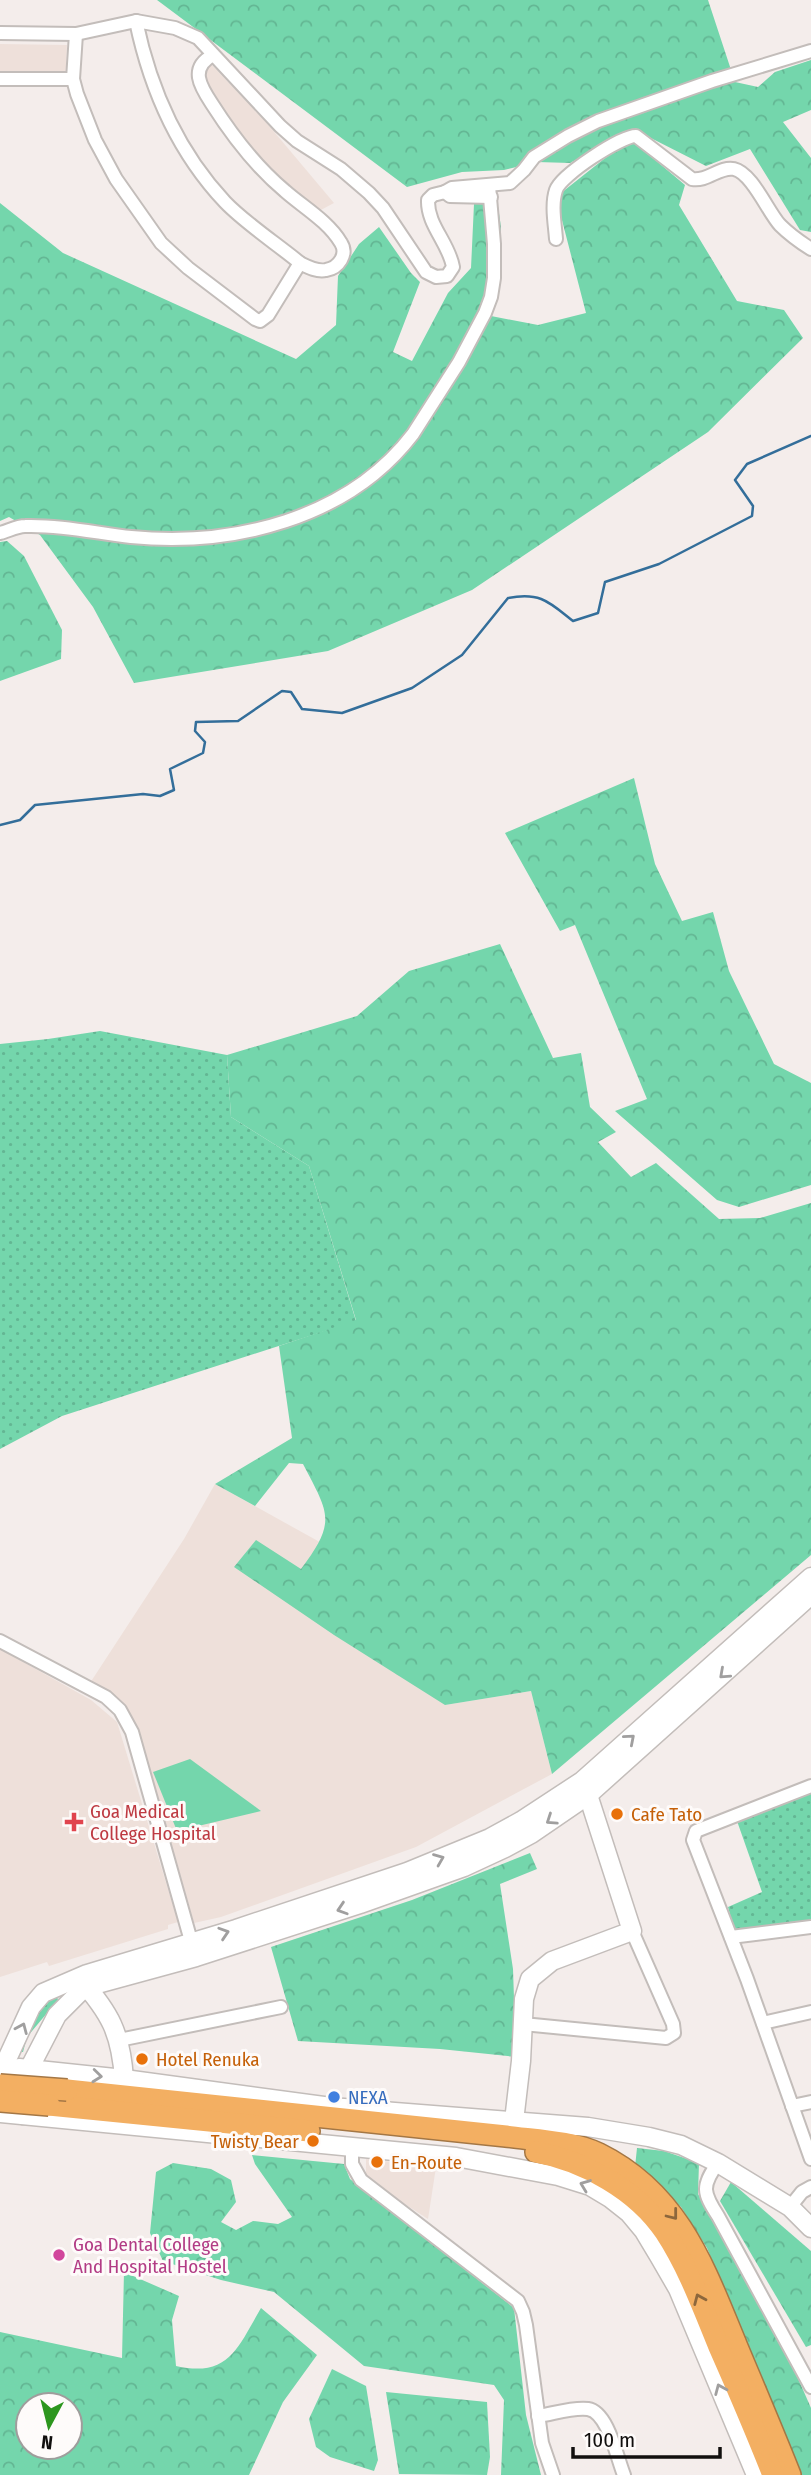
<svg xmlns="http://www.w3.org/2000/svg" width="811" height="2475" viewBox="0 0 811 2475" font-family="'Fira Sans Condensed',sans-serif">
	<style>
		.built { fill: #eee0da }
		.grass { fill: url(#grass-dots) }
		.forest { fill: url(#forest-crowns); fill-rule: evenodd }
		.garden { fill: #74d6ac }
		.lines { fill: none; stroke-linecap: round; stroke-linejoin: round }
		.stream { stroke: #336e9a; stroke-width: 2.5 }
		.street-casing { stroke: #c3bdba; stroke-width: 16 }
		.secondary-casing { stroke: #c3bdba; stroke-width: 21 }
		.highway-casing { stroke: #a47745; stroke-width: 24 }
		.street { stroke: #fff; stroke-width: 12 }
		.secondary { stroke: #fff; stroke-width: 18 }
		.highway { stroke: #f3af62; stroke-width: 21 }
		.highway-bridge-casing { stroke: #a47745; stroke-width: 24; stroke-linecap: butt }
		.highway-bridge { stroke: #f3af62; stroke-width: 21 }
		.oneway { stroke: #a09f9f }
		.oneway2 { stroke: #8d673c }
		.food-dot { fill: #e8710a; stroke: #fefbfa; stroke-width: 2.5 }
		.health-dot { fill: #e0444e; stroke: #fefbfa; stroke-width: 2.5 }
		.shop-dot { fill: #3f7fe0; stroke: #fefbfa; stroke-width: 2.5 }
		.hotel-dot { fill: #d1479c; stroke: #fefbfa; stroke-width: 2.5 }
		.labels { text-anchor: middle; stroke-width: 6; stroke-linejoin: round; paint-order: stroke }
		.health-label { font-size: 19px; fill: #be3a42; stroke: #fefbfa; text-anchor: start }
		.food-label { font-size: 19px; fill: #c56008; stroke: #fefbfa; text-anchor: start }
		.shop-label { font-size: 19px; fill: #366cbe; stroke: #fefbfa; text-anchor: start }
		.hotel-label { font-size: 19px; fill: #b23c85; stroke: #fefbfa; text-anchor: start }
	</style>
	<defs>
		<pattern id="grass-dots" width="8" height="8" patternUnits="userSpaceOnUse" patternTransform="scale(1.75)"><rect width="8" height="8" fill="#74d6ac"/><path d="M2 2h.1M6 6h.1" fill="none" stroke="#63b693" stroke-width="1.8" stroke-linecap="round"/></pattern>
		<pattern id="forest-crowns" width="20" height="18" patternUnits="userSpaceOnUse" patternTransform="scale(1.75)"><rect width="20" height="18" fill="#74d6ac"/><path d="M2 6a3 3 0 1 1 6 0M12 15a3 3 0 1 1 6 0" fill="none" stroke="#63b693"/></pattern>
	</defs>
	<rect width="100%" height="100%" fill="#f4edeb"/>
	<g class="built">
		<path d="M0,44L67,45L65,86H0Z"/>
		<path d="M209,62L265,121L334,203L317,212L247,154L201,83L202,70Z"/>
		<path d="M215,1484L336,1551L445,1705L531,1691L552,1774L416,1847L221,1917L194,1923L138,1727L122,1704L90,1683L184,1539Z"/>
		<path d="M0,1649L91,1700L117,1722L178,1922L168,1925V1929L49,1966L47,1962L0,1977Z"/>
		<path d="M366,2159L436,2167L428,2219L366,2179Z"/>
	</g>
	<g class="grass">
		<path d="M100,1031L227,1055L231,1117L309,1166L356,1321L62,1416L0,1449V1044L48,1039Z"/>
		<path d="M811,1793V1922L734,1930L728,1907L762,1892L737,1821Z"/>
		<path d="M56,1992L58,2000L27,2037L23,2052H19L25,2027Z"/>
	</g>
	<g class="forest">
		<path d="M157,0H708L735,82L758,87L775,72L811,60V110L783,122L811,158V232L800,230L750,149L706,166L633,129L570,163L537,162L504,170L462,172L407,187Z"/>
		<path d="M635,143L685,185L679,205L737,301L784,310L803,338L708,432L472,590L328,651L134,683L93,607L40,535L9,517L0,521V203L63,253L296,359L336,325L338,276L359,244L379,227L411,273L420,282L393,352L412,361L448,293L471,268L474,204L497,200L501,227L491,316L538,325L586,313L556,197L619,147Z"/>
		<path d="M7,541L24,556L62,630L61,659L0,681V542Z"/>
		<path d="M634,778L655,864L682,921L713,912L729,971L774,1064L811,1083V1185L739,1207L717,1200L615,1111L647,1099L575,925L560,931L505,833Z"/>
		<path d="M500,944L553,1058L581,1053L590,1107L616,1132L598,1142L631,1177L656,1163L719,1219L760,1218L811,1203V1555L552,1774L531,1691L445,1705L334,1635L234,1567L256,1540L301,1569C337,1521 329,1514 303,1464L289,1463L255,1506L215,1484L292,1438L279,1346L356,1320L309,1166L231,1117L227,1055L357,1016L409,971Z"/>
		<path d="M530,1853L537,1869L500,1884L513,1969L516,2057L440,2049L298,2041L271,1947L412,1900Z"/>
		<path d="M637,2148L664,2151L699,2163L698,2194L783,2344L811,2408V2475H800L707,2248L681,2207L635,2167Z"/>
		<path d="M252,2155L344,2164L350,2179L514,2308L526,2415L541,2475H501L504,2400L494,2385L364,2366L274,2292L221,2280L163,2261L150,2233L156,2172L173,2163L211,2169L231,2180L236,2202L221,2222L236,2230L253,2221L278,2224L292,2217L255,2164Z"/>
		<path d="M731,2182L811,2251V2345L806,2347L720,2201Z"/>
		<path d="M124,2272L179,2296L172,2320L176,2366C229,2378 238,2347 261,2308L317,2355L283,2402L249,2475H0V2332L122,2358ZM28,2405H70V2447H28Z"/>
		<path d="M332,2369L366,2386L378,2460L374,2471L330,2457L316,2447L309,2419Z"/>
		<path d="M386,2392L487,2402L490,2457L487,2475L399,2474Z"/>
	</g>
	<path class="garden" d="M190,1759L261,1811L177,1831L153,1772Z"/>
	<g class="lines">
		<path class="stream" d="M0,825L20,820L35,805L143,794L160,796L174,790L170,769L203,753L205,742L195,731L196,722L238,721L282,691L291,692L302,709L342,713L412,688L462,655L508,598C541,592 549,602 573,621L598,613L605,582L659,564L752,516L753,506L735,480L747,464L811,436"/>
		<defs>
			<g id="street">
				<path d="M136,21C150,88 177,151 225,202C245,223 277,244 300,263C308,267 317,272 326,270C339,268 348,254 341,243C328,221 303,207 285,191C255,166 233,137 212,104C200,86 189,68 213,55"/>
				<path d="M0,33L76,34L136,21L175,28L198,38L280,126L297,141L341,169L369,193L383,208L426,272L436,277L447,276L453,267C449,243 427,225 428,200L433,195L445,192"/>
				<path d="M76,34L73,79L77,94L95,140L116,179L161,243L188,268L255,319L260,321L268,315L300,263"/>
				<path d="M0,79H73"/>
				<path d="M491,197L450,196L445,192L452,188L510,183L524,170L534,157L568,136L598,121L712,81L811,51"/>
				<path d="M556,239C555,224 551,205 556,190C561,175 621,136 636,136L692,179C707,182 720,166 734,169C752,173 768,212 780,225C789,234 800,242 811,249"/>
				<path d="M0,533C8,531 17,526 25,526C60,525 96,533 131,537C233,547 348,519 413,434L459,362L485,313L491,297L494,278V244L489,186"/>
				<path d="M0,1641L106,1697L120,1710L132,1732L193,1948"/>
				<path d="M811,1786L696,1831L693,1840L747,1979L811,2159"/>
				<path d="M731,1937L811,1927"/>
				<path d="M763,2023L811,2012"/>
				<path d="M523,2024L666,2038L674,2033L673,2024L632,1931"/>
				<path d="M119,2040L281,2007"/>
				<path d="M792,2106L811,2102"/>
				<path d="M352,2147V2164L361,2180L518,2301L523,2312L526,2325L542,2443L553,2475"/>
				<path d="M718,2163C701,2186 703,2193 718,2216L811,2387"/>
				<path d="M790,2207L802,2192L811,2187"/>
				<path d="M538,2416C553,2414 572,2407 588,2409C608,2412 617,2458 624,2475"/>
			</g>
			<g id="secondary">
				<path d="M80,1979C110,2013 121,2033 124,2079"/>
				<path d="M19,2068L124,2079L331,2107L588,2127L649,2137L681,2145L718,2163L790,2207L811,2228"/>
				<path d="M0,2096L8,2057L31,2007L43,1993L87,1974L236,1929L407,1872L490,1838L521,1821L582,1781L811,1577"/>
				<path d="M0,2113L456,2157L558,2176L590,2186L610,2198L629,2213L644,2231L659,2256L678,2289L756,2475"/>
				<path d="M23,2115L29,2069L57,2015L80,1992L97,1984L196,1957L360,1904L464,1867L505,1848L531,1834L588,1795L811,1595"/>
				<path d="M514,2121L521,2061L524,1999L530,1979L552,1961L632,1931L588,1795"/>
			</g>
			<g id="highway">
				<path d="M67,2090L506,2136C535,2140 572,2141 599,2154C680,2194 705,2270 737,2347C755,2390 773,2432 790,2475"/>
				<path d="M49,2105L309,2131"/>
				<path d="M536,2152C584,2161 637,2190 665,2232C688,2267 703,2308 719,2347C738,2390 756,2432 773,2475"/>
			</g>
		</defs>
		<use href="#street" class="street-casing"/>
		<use href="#secondary" class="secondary-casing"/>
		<use href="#highway" class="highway-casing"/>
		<use href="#street" class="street"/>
		<use href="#secondary" class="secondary"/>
		<use href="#highway" class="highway"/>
		<defs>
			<g id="highway-bridge">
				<path d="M0,2085L67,2090"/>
				<path d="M0,2101L49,2105"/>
			</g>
		</defs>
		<use href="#highway-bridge" class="highway-bridge-casing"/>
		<use href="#highway-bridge" class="highway-bridge"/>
	</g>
	<defs><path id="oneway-chevron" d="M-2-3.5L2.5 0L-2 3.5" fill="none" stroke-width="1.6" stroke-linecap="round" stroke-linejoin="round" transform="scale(1.75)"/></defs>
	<g class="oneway">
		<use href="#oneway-chevron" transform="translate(724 1674) rotate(138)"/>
		<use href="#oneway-chevron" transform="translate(630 1739) rotate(-41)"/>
		<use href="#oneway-chevron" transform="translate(551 1820) rotate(146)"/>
		<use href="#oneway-chevron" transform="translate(439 1859) rotate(-22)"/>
		<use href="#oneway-chevron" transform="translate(342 1909) rotate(162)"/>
		<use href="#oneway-chevron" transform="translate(224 1933) rotate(-18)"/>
		<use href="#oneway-chevron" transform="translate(22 2028) rotate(-67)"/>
		<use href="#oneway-chevron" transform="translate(97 2076) rotate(6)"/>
		<use href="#oneway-chevron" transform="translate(585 2185) rotate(-159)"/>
		<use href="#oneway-chevron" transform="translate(720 2389) rotate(-113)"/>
	</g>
	<g class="oneway2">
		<use href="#oneway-chevron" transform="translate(673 2215) rotate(52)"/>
		<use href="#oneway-chevron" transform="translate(699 2299) rotate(-113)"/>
	</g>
	<g class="food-dot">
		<circle cx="617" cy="1814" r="7"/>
		<circle cx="142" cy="2059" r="7"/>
		<circle cx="313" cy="2141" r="7"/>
		<circle cx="377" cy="2162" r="7"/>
	</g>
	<path class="health-dot" d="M70.5 1811.5h7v7h7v7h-7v7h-7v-7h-7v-7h7z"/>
	<circle class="shop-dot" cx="334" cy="2097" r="7"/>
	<circle class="hotel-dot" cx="59" cy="2255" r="7"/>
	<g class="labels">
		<g class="health-label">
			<text x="90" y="1818">Goa Medical<tspan x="90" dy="22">College Hospital</tspan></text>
		</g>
		<g class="food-label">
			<text x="631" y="1821">Cafe Tato</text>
			<text x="156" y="2066">Hotel Renuka</text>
			<text x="299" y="2148" text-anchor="end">Twisty Bear</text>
			<text x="391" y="2169">En-Route</text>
		</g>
		<g class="shop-label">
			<text x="348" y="2104">NEXA</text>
		</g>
		<g class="hotel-label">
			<text x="73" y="2251">Goa Dental College<tspan x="73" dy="22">And Hospital Hostel</tspan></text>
		</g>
	</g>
	<g transform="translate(49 2426) rotate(187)"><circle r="33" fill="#fefbfa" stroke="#9f9d9c" stroke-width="2"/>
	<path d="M0-5L12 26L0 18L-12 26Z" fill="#2d961e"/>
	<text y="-10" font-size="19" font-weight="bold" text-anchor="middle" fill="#110f0e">N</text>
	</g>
	<path d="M573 2447v10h147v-10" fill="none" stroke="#110f0e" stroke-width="3.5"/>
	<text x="584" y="2447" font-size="21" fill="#110f0e" stroke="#fefbfa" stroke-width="5" paint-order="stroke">100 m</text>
</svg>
